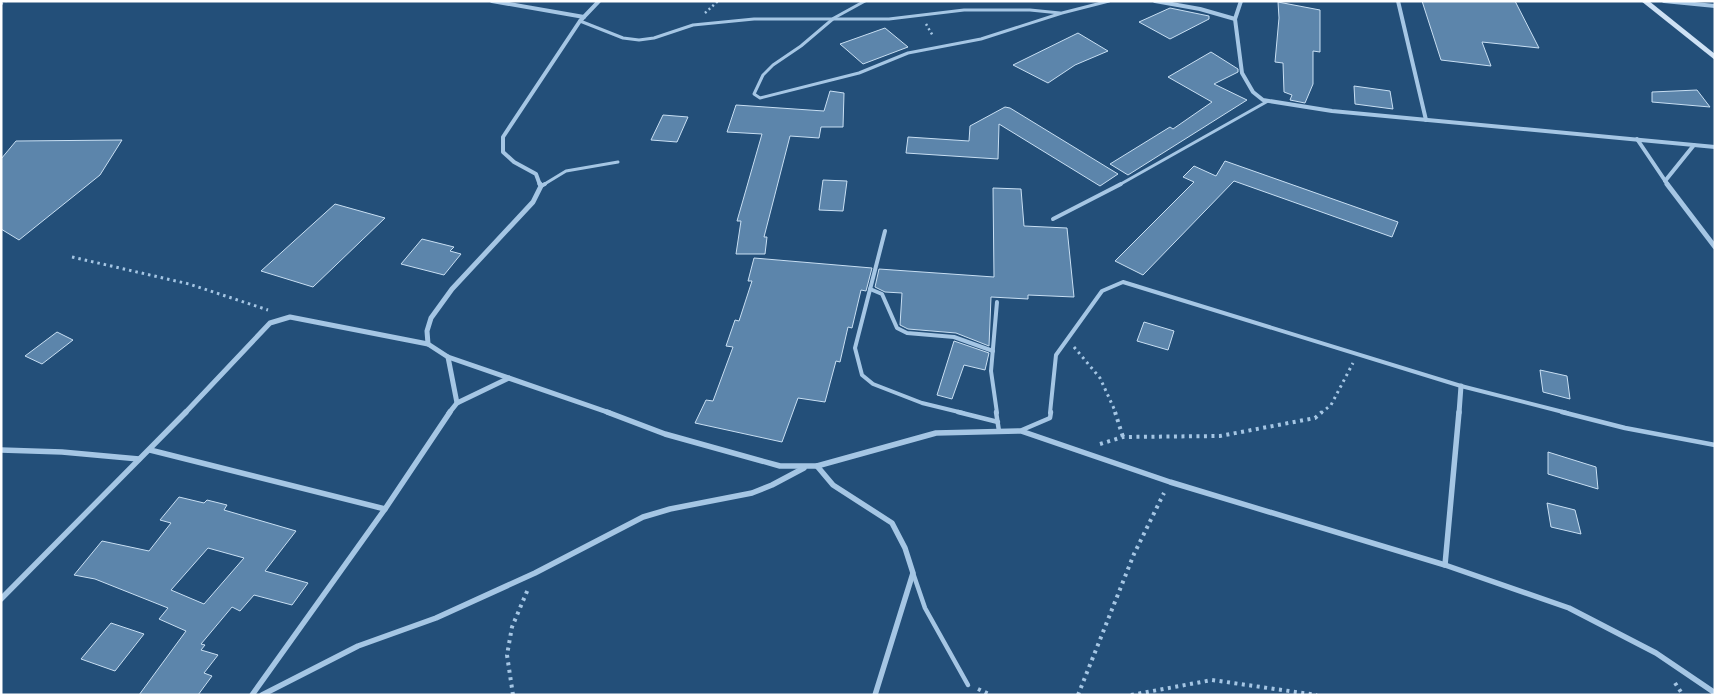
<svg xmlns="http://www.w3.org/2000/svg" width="1716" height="696" viewBox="0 0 1716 696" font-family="'Titillium Web',sans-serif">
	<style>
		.building { fill: #5c85ab; stroke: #c8dff3; fill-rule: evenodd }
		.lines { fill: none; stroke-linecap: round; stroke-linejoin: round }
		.path-far2 { stroke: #a5c6e4; stroke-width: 2.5; stroke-dasharray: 2 3; stroke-linecap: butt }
		.path-far1 { stroke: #a5c6e4; stroke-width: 3; stroke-dasharray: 2.5 4; stroke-linecap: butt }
		.path { stroke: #a5c6e4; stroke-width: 4; stroke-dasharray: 3 4.5; stroke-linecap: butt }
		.service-far2 { stroke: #a5c6e4; stroke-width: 3 }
		.service-far1 { stroke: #a5c6e4; stroke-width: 4 }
		.service { stroke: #a5c6e4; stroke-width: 4.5 }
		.minor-far2 { stroke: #a5c6e4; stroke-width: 4 }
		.minor-far1 { stroke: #a5c6e4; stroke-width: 5 }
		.minor { stroke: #a5c6e4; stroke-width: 5.5 }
		.secondary { fill: #cee1f4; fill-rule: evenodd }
	</style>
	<rect width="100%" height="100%" fill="#234f79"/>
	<g class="building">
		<path d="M1422,1H1515L1539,48L1482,42L1491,66L1441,60Z"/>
		<path d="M1278,2L1320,10V52L1313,51V84L1305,103L1290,100L1292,95L1284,92L1283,63L1275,62L1279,18Z"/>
		<path d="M1170,8L1209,16V19L1170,39L1139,22Z"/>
		<path d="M885,28L908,47L863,64L840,44Z"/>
		<path d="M1078,33L1108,51L1075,65L1048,83L1013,65Z"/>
		<path d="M1211,52L1238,69V72L1214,84L1247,100L1128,175L1110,164L1170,127L1173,129L1212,102L1168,77Z"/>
		<path d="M1354,86L1390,91L1393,109L1355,104Z"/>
		<path d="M1697,90L1710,107L1652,102V92Z"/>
		<path d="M830,91L844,93L843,127H821L819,138L790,136L764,237H767L765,254H736L741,221H737L762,134L727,132L736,105L824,111Z"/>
		<path d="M1005,107L1010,108L1118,174L1100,186L999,124L998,159L906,153L908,137L969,141L970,126Z"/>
		<path d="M663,115L688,117L677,142L651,140Z"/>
		<path d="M122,140L100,175L19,240L1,229V159L16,141Z"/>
		<path d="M1225,161L1398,222L1392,237L1234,181L1143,275L1115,261L1194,182L1183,177L1194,166L1216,176Z"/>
		<path d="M823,180L847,181L843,211L819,210Z"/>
		<path d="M993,188L1021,189L1024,226L1067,228L1074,297L1028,295V299L991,297L989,346L956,333L908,329L900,325L902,293L885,292L875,287L879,269L994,277Z"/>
		<path d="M335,204L385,218L313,287L261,271Z"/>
		<path d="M422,239L454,247L450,251L461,254L444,275L401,264Z"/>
		<path d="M754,258L872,268L866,291L861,290L852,328L848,327L840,362L836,361L825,402L798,398L782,442L695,423L706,400L713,401L733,347L726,346L735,320L739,321L752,281H748Z"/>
		<path d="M1144,322L1174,331L1168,350L1137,341Z"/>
		<path d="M57,332L73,340L42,364L25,356Z"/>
		<path d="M954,341L989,353L985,370L964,365L952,399L937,395Z"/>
		<path d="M1540,370L1567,376L1570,399L1543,392Z"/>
		<path d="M1548,452L1596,467L1598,489L1548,474Z"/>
		<path d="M179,497L204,503L207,500L227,505L224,510L296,531L265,571L308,583L292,605L254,595L240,611L232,607L201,644L205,645L201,650L218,655L204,673L212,676L198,695H139L186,631L159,619L168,608L95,579L74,575L102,541L149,551L171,523L160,520ZM208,548L244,558L204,604L171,590Z"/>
		<path d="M1547,503L1575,510L1581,534L1551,527Z"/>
		<path d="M111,623L144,634L115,671L81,659Z"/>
	</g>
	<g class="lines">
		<g class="path-far2">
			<path d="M1,4L6,1"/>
			<path d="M705,13L718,1"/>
			<path d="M926,24L933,36"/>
		</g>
		<g class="path-far1">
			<path d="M72,257L189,284L268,310"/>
			<path d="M1074,347L1100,378L1116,413"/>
			<path d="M1321,413L1331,405L1353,363"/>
		</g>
		<g class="path">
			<path d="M1115,412L1123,437"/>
			<path d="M1100,444L1123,437L1220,436L1315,418L1322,412"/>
			<path d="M1675,683L1683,695"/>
			<path d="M978,689L991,695"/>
			<path d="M513,695L507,655L512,627L528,589"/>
			<path d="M1078,695L1134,554L1164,493"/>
			<path d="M1131,695L1212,680L1317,695"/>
		</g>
		<g class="service-far2">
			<path d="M865,1L834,18L801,46L773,65L763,75L754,94L760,98L859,73L908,53L981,39L1062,13L1109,1"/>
			<path d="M580,21L623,38L639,40L654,38L693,25L754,19H889L964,10H1030L1060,13"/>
			<path d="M543,185L566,171L618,162"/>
			<path d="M1119,185L1268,101"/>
		</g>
		<g class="service-far1">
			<path d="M541,186L545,184"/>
			<path d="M1053,219L1121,184"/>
			<path d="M885,231L855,348L862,375L873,384L922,403L963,413"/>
			<path d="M870,289L882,294L897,328L907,333L954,337L993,351"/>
			<path d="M997,413L991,371L997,302"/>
			<path d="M1050,413L1056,355L1102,291L1123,282L1461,386L1567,413"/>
		</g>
		<g class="service">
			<path d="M958,412L998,422"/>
			<path d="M996,412L999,431"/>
			<path d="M1562,412L1625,428L1715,445"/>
			<path d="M1022,430L1050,418L1051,412"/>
			<path d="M913,573L925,608L968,685"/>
		</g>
		<g class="minor-far2">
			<path d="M492,1L584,17"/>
			<path d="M1155,1L1200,9L1235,19L1242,73L1253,92L1263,100L1332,111L1715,147"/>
			<path d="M1398,1L1426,120"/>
			<path d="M1664,1L1715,6"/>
			<path d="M1235,19L1241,1"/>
			<path d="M1637,139L1668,185"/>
			<path d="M1665,181L1694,145"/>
			<path d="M540,185L536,174L514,162L503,152V137L580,21L599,1"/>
		</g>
		<g class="minor-far1">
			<path d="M540,184L541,186L533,202L452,289L431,318L427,331L428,344L448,357L610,413"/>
			<path d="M1667,184L1715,247"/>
			<path d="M448,357L457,403"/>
			<path d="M185,413L270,323L290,317L428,344"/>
			<path d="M449,413L457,403L509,378"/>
			<path d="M1459,413L1461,386"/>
		</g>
		<g class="minor">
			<path d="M607,412L665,434L780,466H817L936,433L1021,431L1170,482L1445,565L1569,608L1656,653L1715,693"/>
			<path d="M1,450L62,452L139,459"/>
			<path d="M150,450L385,509"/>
			<path d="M817,466L833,485L892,523L905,548L913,573L875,695"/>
			<path d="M1445,565L1459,412"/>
			<path d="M1,599L186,412"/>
			<path d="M252,695L385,509L450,412"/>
			<path d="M262,695L358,646L436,618L535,573L643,517L670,509L752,493L772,485L804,468"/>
		</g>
		<path class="secondary" d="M1641,1H1649L1715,54V60Z"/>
	</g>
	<rect width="1716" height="696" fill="none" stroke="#ffffff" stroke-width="5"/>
</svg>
